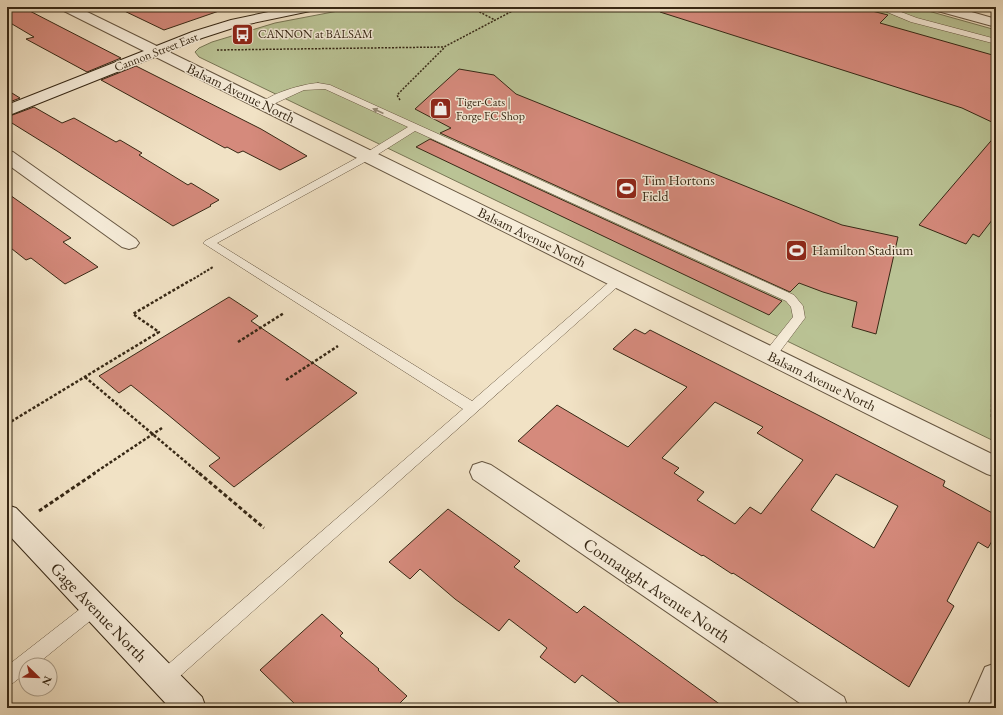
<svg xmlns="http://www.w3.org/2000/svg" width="1003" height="715" viewBox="0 0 1003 715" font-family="'EB Garamond',serif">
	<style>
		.green { fill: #bac395; stroke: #787655 }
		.building { fill: #d58a7c; stroke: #372815; fill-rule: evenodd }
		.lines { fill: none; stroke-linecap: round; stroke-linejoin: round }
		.lane-casing { stroke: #665641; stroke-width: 1 }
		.street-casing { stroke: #665641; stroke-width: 2 }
		.secondary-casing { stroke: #372815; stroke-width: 2 }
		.path-far3 { stroke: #372815; stroke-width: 1.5; stroke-dasharray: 2 1.5; stroke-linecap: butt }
		.path-far2 { stroke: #372815; stroke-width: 2; stroke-dasharray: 2.5 1.5; stroke-linecap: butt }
		.path-far1 { stroke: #372815; stroke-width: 2.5; stroke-dasharray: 3 2; stroke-linecap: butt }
		.path { stroke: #372815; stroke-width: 3; stroke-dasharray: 4 2.5; stroke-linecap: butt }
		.lane { fill: #f6ecd9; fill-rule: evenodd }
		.street { fill: #f6ecd9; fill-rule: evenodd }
		.secondary { fill: #f6ecd9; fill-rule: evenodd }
		.oneway { fill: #968a77 }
		.labels { text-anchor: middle; stroke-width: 3; stroke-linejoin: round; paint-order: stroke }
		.far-poi-label { font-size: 12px; fill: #372815; stroke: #f6ecd9; text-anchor: start }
		.far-street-label { font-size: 12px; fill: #372815; stroke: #f6ecd9 }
		.street-label { font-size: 14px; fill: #372815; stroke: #f6ecd9 }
		.poi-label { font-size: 14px; fill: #372815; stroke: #f6ecd9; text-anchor: start }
		.near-street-label { font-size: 17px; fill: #372815; stroke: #f6ecd9 }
	</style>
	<rect width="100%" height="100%" fill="#f1e2c5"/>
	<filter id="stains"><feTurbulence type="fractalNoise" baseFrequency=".005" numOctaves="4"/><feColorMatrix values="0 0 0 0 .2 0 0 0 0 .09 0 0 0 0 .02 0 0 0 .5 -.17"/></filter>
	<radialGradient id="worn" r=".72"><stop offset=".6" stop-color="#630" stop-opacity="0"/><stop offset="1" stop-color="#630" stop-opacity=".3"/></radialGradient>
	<path class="green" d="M359,7H914L996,30V442L199,57L195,52L199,48L212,42L275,23Z"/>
	<g class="building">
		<path d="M7,7H22L121,58L87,72L26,39L34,37L7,21Z"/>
		<path d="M116,7H219V11L164,30Z"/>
		<path d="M661,7H856L888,15L880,23L996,56V124L962,108L660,12Z"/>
		<path d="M136,66L261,129L307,156L280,170L243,151L238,153L227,147L225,148L101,80Z"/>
		<path d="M459,69L494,75L516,94L842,225L898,237L876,334L852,327L857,302L823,292L799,283L790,292L440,133L451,128L415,109Z"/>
		<path d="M7,90L20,98L7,103Z"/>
		<path d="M34,107L62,123L74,118L116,142L120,140L142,153L139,155L188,185L191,183L219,200L210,205L211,206L173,226L57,151L7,120V117Z"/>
		<path d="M996,135V215L979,237L973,234L966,244L919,225Z"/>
		<path d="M430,139L782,301L769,315L416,147Z"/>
		<path d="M7,193L71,238L63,242L98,267L65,284L31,258L26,260L7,245Z"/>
		<path d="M229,297L258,316L251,321L357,393L234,487L209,466L220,458L167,414L131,385L119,393L99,376Z"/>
		<path d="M635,329L645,334L650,330L816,414L945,481L943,486L996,515V534L988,548L978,542L947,601L954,606L909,687L733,573L732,574L703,555L702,556L518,441L557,405L628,447L687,387L613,349ZM715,402L763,427L757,433L803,460L761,514L750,507L735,524L697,500L704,492L674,473L679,468L662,458ZM836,474L898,506L874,548L811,510Z"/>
		<path d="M448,509L520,561L514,567L577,613L584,606L725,708H626L582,675L575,683L540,657L547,648L509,619L499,631L455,599L420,569L410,579L389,562Z"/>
		<path d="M322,614L343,633L340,636L379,669L378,670L407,696L395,708H299L260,670Z"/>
	</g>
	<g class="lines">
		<defs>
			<g id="lane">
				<path d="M875,7H888L917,18L996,39V44L911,22Z"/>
				<path d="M318,83L330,85L794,295L803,306L805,318L775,358L770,359L765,358L764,355L765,352L793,317L791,307L786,301L415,131L372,158L217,243L472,401L615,277H623L625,280L170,685L164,687L158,685L155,679L158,673L463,409L203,243L205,241L364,154L408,127L325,89L304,90L267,107L264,108L259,105C270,93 303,84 318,83Z"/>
				<path d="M95,600L101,602L103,607L101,612L36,665H26V673L13,683L7,685V666L89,602Z"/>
			</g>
			<g id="street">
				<path d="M60,7H77L996,456V477L987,474L62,10Z"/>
				<path d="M932,7H954L996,19V27L934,10Z"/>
				<path d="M7,151L13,152L136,239L139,243L136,247L129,249L122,247L7,164Z"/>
				<path d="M482,462L491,465L844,697L848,708H807L473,479L470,472L473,465Z"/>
				<path d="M996,663V708H967L985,667Z"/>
			</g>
			<g id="secondary">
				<path d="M292,7H317L315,10L239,26L202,38L7,116V105L192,32L231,20Z"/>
				<path d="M7,505L16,508L202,697L206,708H170L7,533Z"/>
			</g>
		</defs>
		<use href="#lane" class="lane-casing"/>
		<use href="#street" class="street-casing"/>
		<use href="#secondary" class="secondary-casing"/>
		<g class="path-far3">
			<path d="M470,7L495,20"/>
			<path d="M217,50L444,47L520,7"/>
			<path d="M400,100L397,95L444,48"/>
		</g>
		<path class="path-far2" d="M190,281L213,267"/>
		<g class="path-far1">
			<path d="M996,330L993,334L992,418L996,422"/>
			<path d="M238,342L284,313"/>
			<path d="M85,377L200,474"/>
			<path d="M286,380L338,346"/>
			<path d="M7,424L159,332L133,314L191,280"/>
			<path d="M93,474L162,428"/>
		</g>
		<g class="path">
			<path d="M199,473L264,528"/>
			<path d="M39,511L95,473"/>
		</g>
		<use href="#lane" class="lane"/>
		<use href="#street" class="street"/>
		<use href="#secondary" class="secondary"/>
	</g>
	<defs><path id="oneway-solid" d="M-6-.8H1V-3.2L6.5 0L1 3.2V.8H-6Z"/></defs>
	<use class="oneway" href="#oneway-solid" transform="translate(378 111) rotate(-155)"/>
	<defs>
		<symbol id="bus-square" viewBox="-11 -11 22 22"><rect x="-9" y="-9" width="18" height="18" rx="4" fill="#8f2418" stroke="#f6ecd9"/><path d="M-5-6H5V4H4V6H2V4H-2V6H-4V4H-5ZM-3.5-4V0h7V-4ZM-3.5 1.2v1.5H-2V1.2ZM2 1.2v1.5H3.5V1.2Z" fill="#fff"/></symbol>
		<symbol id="shop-square" viewBox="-11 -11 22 22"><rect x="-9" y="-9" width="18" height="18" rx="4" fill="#8f2418" stroke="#f6ecd9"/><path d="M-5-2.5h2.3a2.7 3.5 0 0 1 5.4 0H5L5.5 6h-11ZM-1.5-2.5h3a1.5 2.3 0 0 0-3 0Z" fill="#fff"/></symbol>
		<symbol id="stadium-square" viewBox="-11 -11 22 22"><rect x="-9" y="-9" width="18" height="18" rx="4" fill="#8f2418" stroke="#f6ecd9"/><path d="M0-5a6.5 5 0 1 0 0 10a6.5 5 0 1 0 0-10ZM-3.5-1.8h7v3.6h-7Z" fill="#fff"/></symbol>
	</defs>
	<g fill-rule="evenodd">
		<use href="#bus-square" x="230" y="22" width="25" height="25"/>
		<use href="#shop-square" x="428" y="96" width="25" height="25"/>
		<use href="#stadium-square" x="614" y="176" width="25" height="25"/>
		<use href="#stadium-square" x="784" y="238" width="25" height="25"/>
	</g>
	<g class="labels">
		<g class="far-poi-label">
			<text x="258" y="38">CANNON at BALSAM</text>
			<text x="456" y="106">Tiger-Cats |<tspan x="456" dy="14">Forge FC Shop</tspan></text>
		</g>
		<g class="far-street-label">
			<text transform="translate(156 52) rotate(-21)" y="4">Cannon Street East</text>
		</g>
		<g class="street-label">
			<text transform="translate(241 93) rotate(26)" y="5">Balsam Avenue North</text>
			<text transform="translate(532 237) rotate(26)" y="5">Balsam Avenue North</text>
			<text transform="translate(822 381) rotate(26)" y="5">Balsam Avenue North</text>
		</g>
		<g class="poi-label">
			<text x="642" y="185">Tim Hortons<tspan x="642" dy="16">Field</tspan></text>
			<text x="812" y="255">Hamilton Stadium</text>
		</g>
		<g class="near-street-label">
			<text transform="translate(657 590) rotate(34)" y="6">Connaught Avenue North</text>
			<text transform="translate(99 612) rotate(46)" y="6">Gage Avenue North</text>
		</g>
	</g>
	<rect width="1003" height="715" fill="none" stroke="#f1e2c5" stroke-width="24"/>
	<rect x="8" y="8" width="987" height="699" fill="none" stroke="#372815" stroke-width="2"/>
	<rect x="12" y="12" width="979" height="691" fill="none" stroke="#372815"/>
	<g transform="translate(38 677) rotate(113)"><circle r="19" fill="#f6ecd9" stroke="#aa9e8b"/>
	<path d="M0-3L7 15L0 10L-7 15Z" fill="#8f2418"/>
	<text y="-6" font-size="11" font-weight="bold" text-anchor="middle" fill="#372815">N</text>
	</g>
	<rect width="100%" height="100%" filter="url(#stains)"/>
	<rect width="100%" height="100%" fill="url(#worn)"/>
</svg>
